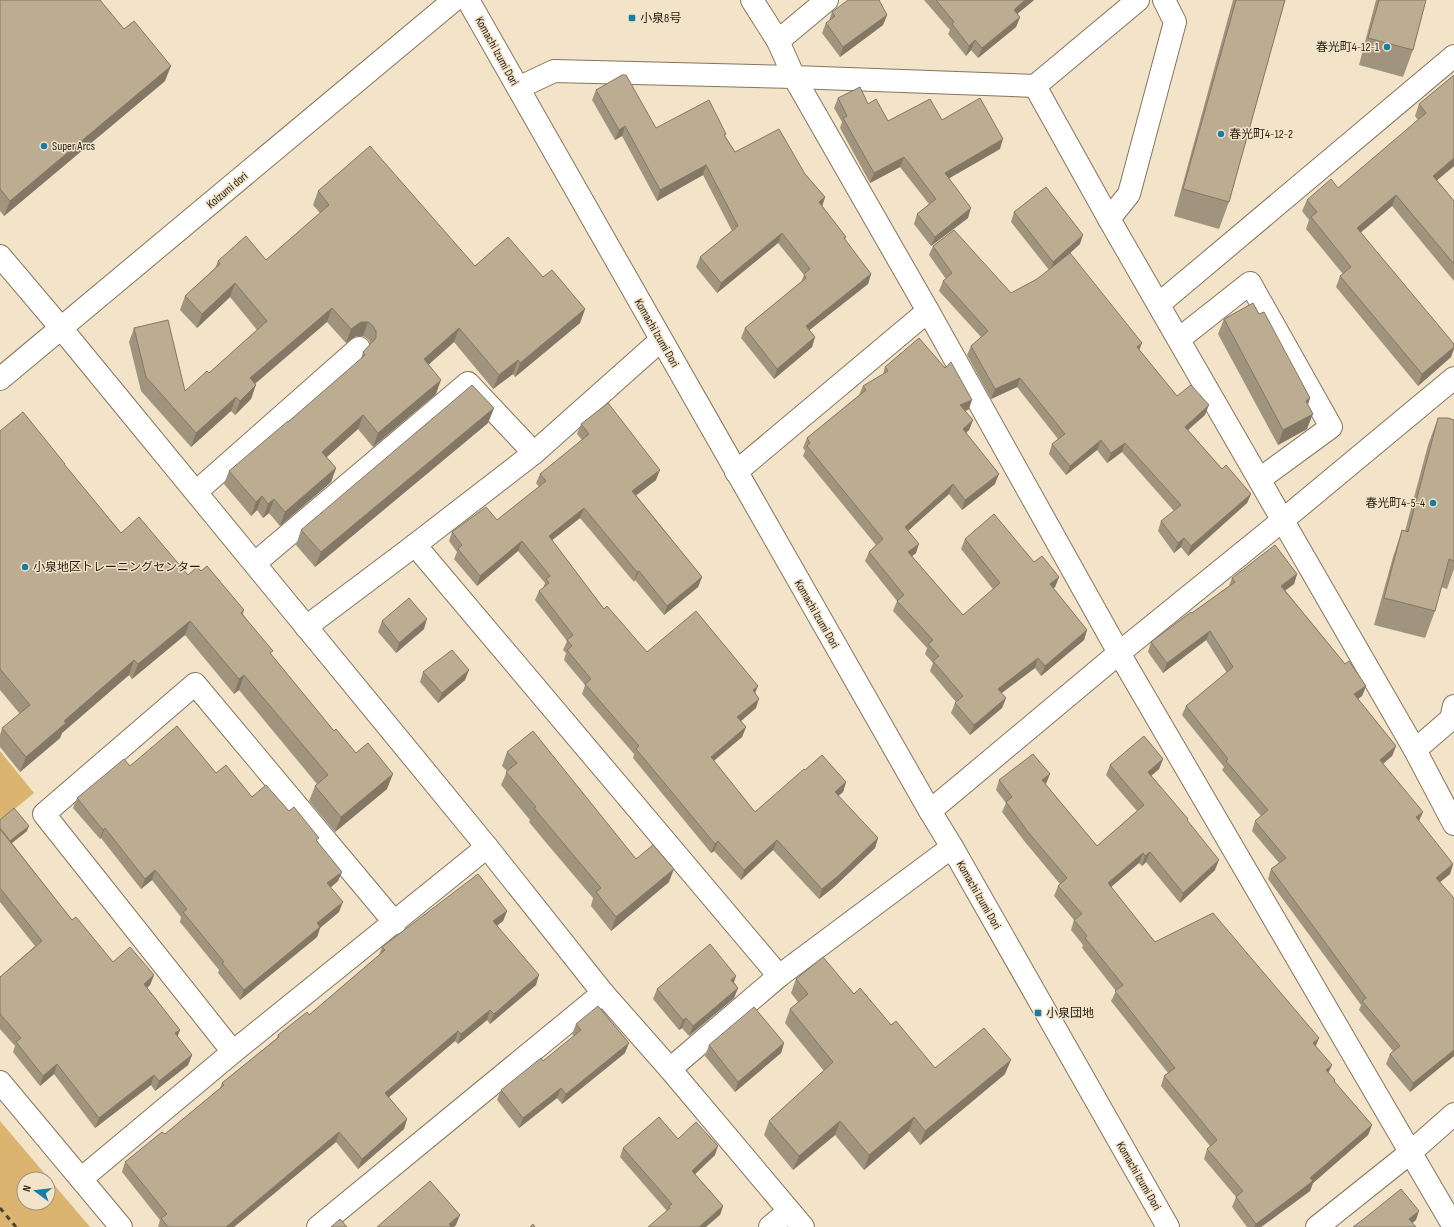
<svg xmlns="http://www.w3.org/2000/svg" width="1454" height="1227" viewBox="0 0 1454 1227" font-family="'Sofia Sans Condensed','Noto Sans JP',sans-serif">
	<style>
		.green { fill: #dbb56f; fill-rule: evenodd }
		.lines { fill: none; stroke-linecap: round; stroke-linejoin: round }
		.minor-casing { stroke: #84765d; stroke-width: 24 }
		.minor { stroke: #fff; stroke-width: 22 }
		.rail { stroke: #484134; stroke-width: 3; stroke-dasharray: 5 5; stroke-linecap: butt }
		.wall { fill: #a1947e }
		.shaded-wall { fill: #837866 }
		.building { fill: #bbac92; stroke: #837866 }
		.poi-dot { fill: #157ea8; stroke: #f3e3c8; stroke-width: 1.5 }
		.labels { text-anchor: middle; stroke-width: 3; stroke-linejoin: round; paint-order: stroke }
		.poi-label { font-size: 12px; fill: #221d13; stroke: #f3e3c8; text-anchor: start }
		.street-label { font-size: 12px; fill: #221d13; stroke: #f3e3c8 }
	</style>
	<rect width="100%" height="100%" fill="#f3e3c8"/>
	<g class="green">
		<path d="M0,751L34,793L0,821Z"/>
		<path d="M0,1121L90,1227H0ZM24,1179H48V1203H24Z"/>
	</g>
	<g class="lines">
		<defs>
			<g id="minor">
				<path d="M468,0L930,811L952,847L1168,1227"/>
				<path d="M752,0L778,41"/>
				<path d="M827,0L778,41L794,77L928,311L1119,653L1454,1227"/>
				<path d="M1035,86L1109,219L1415,750L1454,824"/>
				<path d="M518,88L554,71L794,77L1035,86L1138,0"/>
				<path d="M1109,219L1129,194L1175,22L1164,0"/>
				<path d="M0,256L61,328L487,847L603,993L670,1069L803,1227"/>
				<path d="M1159,304L1454,56"/>
				<path d="M1179,339L1250,283L1331,427L1260,479"/>
				<path d="M0,379L454,0"/>
				<path d="M736,472L928,311"/>
				<path d="M196,492L359,348"/>
				<path d="M415,545L779,976"/>
				<path d="M255,563L468,383L534,453"/>
				<path d="M306,627L415,545L534,453L661,340"/>
				<path d="M1415,750L1451,719L1454,706"/>
				<path d="M930,811L1119,653L1283,520L1454,378"/>
				<path d="M233,1052L44,814L195,684L395,923"/>
				<path d="M670,1069L779,976L952,847"/>
				<path d="M0,1082L121,1227"/>
				<path d="M81,1179L233,1052L487,847"/>
				<path d="M318,1227L603,993"/>
				<path d="M770,1227L789,1211"/>
				<path d="M1317,1227L1411,1152L1454,1114"/>
			</g>
		</defs>
		<use href="#minor" class="minor-casing"/>
		<use href="#minor" class="minor"/>
		<path class="rail" d="M0,1208L16,1227"/>
	</g>
	<g class="wall">
		<path d="M0,0L124,29L165,81L4,216L0,211Z"/>
		<path d="M924,0H1034L1017,14L1020,17L1016,27L978,58L971,50L966,56L948,34L950,30Z"/>
		<path d="M1233,0H1285L1229,202L1219,229L1174,216Z"/>
		<path d="M1376,0H1426L1413,50L1403,77L1359,65Z"/>
		<path d="M832,12L887,15L883,25L840,57L822,33L826,23L829,21Z"/>
		<path d="M1454,75V166L1437,180L1454,201V281L1392,206L1361,232L1451,357L1418,386L1336,287L1340,276L1343,274L1306,229L1309,220L1302,211L1307,200L1338,188L1418,120L1415,116L1419,104Z"/>
		<path d="M596,90L656,128L726,134L725,136L735,152L805,174L825,197L822,206L846,237L845,240L871,274L868,284L809,330L815,337L812,347L774,379L741,338L745,328L801,282L804,275L778,243L717,293L696,267L700,257L732,231L703,175L657,201L622,136L615,140L592,100Z"/>
		<path d="M838,98L868,104L888,121L942,120L1000,149L949,178L968,218L931,246L914,224L917,214L929,204L900,167L870,183L840,128L842,122L834,108Z"/>
		<path d="M318,191L475,266L543,277L585,309L580,323L515,377L513,374L493,389L454,342L428,365L436,394L373,447L358,429L326,457L336,468L331,482L280,526L269,513L263,518L257,510L251,516L224,484L229,471L288,422L361,359L363,352L371,344L368,339L363,336H356L346,343L327,322L255,384L251,399L235,415L231,411L191,447L141,391L129,342L134,328L185,391L209,373L257,330L230,297L197,328L180,310L185,296L215,268L218,261L266,260L320,213L313,205Z"/>
		<path d="M1014,212L1080,244L1070,253L1139,350L1177,396L1205,415L1188,430L1222,469L1251,494L1247,503L1188,556L1181,547L1174,553L1158,531L1161,521L1174,511L1122,452L1107,463L1097,450L1066,475L1049,454L1052,444L1058,439L1017,387L991,399L967,355L971,346L981,337L939,291L943,281L946,279L929,255L933,246L1011,293L1037,279L1049,270L1011,222Z"/>
		<path d="M1259,314L1310,398L1308,404L1307,429L1278,445L1218,334L1224,319Z"/>
		<path d="M885,367L969,409L965,411L973,420L969,430L966,433L995,484L962,510L949,494L908,531L916,553L912,556L963,615L993,589L961,549L965,539L1034,562L1059,577L1055,587L1053,588L1087,630L1084,640L1041,676L1035,668L1001,693L1006,698L1002,708L970,735L951,713L955,703L956,702L930,671L933,663L925,654L927,648L893,611L897,601L865,561L869,552L876,545L803,456L805,451L803,448L807,438L859,395L863,386L883,374Z"/>
		<path d="M494,408L488,423L315,567L296,545L301,530Z"/>
		<path d="M1438,418L1454,420V569L1447,589L1441,587L1435,611L1425,638L1374,625L1393,557L1402,530L1405,531L1428,445Z"/>
		<path d="M581,424L656,480L636,495L702,577L698,587L664,615L635,580L634,582L580,518L552,540L604,609L647,652L755,693L756,708L741,721L746,727L742,737L714,761L755,812L805,770L846,782L843,792L838,796L878,838L875,848L834,887L819,899L773,850L741,880L714,851L711,853L633,758L634,754L582,694L585,685L564,660L566,653L563,650L567,641L535,600L539,591L543,588L545,583L518,551L477,586L454,559L457,552L449,541L452,532L497,520L539,487L536,483L540,474L582,440L577,434Z"/>
		<path d="M0,431L64,465L121,533L188,575L201,571L244,610L243,614L271,654L334,731L356,753L387,789L335,832L309,801L315,786L317,784L239,690L234,694L185,635L132,679L129,675L62,733L60,738L20,772L0,747V735L2,728L20,714L0,690Z"/>
		<path d="M1297,574L1294,584L1285,590L1345,664L1366,686L1362,696L1358,699L1396,746L1392,756L1383,764L1419,822L1453,864L1450,874L1440,882L1454,898V1056L1410,1092L1386,1064L1390,1054L1393,1051L1359,1010L1361,1005L1268,879L1271,869L1279,863L1252,831L1255,821L1261,816L1222,770L1224,767L1182,715L1186,706L1227,673L1206,640L1163,673L1148,652L1151,642L1229,586L1232,578Z"/>
		<path d="M382,621L424,629L396,653L378,632Z"/>
		<path d="M423,672L465,680L438,703L420,682Z"/>
		<path d="M507,752L636,859L669,882L611,931L591,906L593,898L543,839L529,822L530,820L501,785L507,771L502,766Z"/>
		<path d="M1163,759L1159,769L1151,776L1187,821L1215,870L1180,903L1146,862L1142,866L1139,863L1111,887L1155,942L1316,1046L1329,1073L1335,1080L1334,1081L1372,1125L1368,1135L1313,1183L1310,1191L1261,1227H1247L1232,1207L1236,1197L1204,1159L1207,1149L1210,1146L1161,1086L1164,1076L1168,1073L1111,1001L1116,991L1082,948L1083,945L1071,930L1074,920L1054,896L1058,886L1060,884L1025,842L1002,812L1006,803L996,790L999,780L1046,785L1097,846L1137,811L1106,775L1110,765Z"/>
		<path d="M130,766L216,773L252,797L289,811L318,842L338,881L331,887L339,912L320,928L317,937L240,1000L218,973L219,970L180,922L181,917L152,880L141,889L101,838L100,839L73,808L77,798Z"/>
		<path d="M0,820L27,831L12,843L72,920L113,962L154,975L150,985L147,988L180,1030L177,1036L192,1055L188,1065L155,1091L151,1085L95,1128L54,1074L40,1086L13,1052L15,1046L0,1029V977L35,946L0,902Z"/>
		<path d="M507,911L503,921L497,926L536,985L490,1024L487,1020L458,1044L455,1041L389,1097L407,1119L404,1129L358,1169L336,1142L234,1227H158L160,1220L122,1172L125,1162L165,1134L220,1088L222,1083L277,1038L278,1035L309,1015L379,955L382,947Z"/>
		<path d="M736,976L734,982L738,988L734,998L689,1036L682,1028L679,1030L653,999L657,989Z"/>
		<path d="M796,979L854,994L891,1025L935,1068L1005,1074L920,1145L909,1131L864,1170L835,1135L793,1170L764,1135L769,1121L824,1071L785,1023L790,1009L798,1002L791,993Z"/>
		<path d="M576,1024L625,1053L562,1104L557,1098L519,1128L497,1100L501,1090L543,1061L574,1036L572,1034Z"/>
		<path d="M784,1043L781,1053L735,1092L705,1056L709,1045Z"/>
		<path d="M678,1139L715,1155L695,1174L723,1206L720,1215L667,1211L620,1157L623,1148Z"/>
	</g>
	<g class="shaded-wall">
		<path d="M1025,0H1034L1010,20L1014,10Z"/>
		<path d="M887,15L883,25L840,57L843,47Z"/>
		<path d="M1020,17L1016,27L978,58L982,48Z"/>
		<path d="M975,40L971,50L966,56L969,46Z"/>
		<path d="M171,66L165,81L4,216L10,201Z"/>
		<path d="M625,126L622,136L615,140L619,130Z"/>
		<path d="M1003,139L1000,149L941,183L945,173Z"/>
		<path d="M904,157L900,167L870,183L874,173Z"/>
		<path d="M1454,158V166L1429,187L1433,176Z"/>
		<path d="M706,165L703,175L657,201L660,190Z"/>
		<path d="M1396,195L1392,206L1353,239L1357,228Z"/>
		<path d="M825,197L822,207L819,202Z"/>
		<path d="M971,208L968,218L931,246L935,237Z"/>
		<path d="M782,233L778,243L717,293L721,283Z"/>
		<path d="M1083,235L1080,244L1050,271L1053,262Z"/>
		<path d="M871,274L868,284L802,336L806,326Z"/>
		<path d="M235,283L230,297L197,328L202,314Z"/>
		<path d="M332,308L327,322L245,392L250,378Z"/>
		<path d="M585,309L580,323L515,377L520,363Z"/>
		<path d="M361,322H368L363,336H356L346,343L351,329Z"/>
		<path d="M459,328L454,342L419,373L424,359Z"/>
		<path d="M815,337L812,347L774,379L777,369Z"/>
		<path d="M1142,343L1138,353L1137,347Z"/>
		<path d="M1454,347V349L1451,357L1418,386L1422,374Z"/>
		<path d="M518,360L513,374L493,389L499,375Z"/>
		<path d="M1020,378L1017,387L991,399L995,389Z"/>
		<path d="M441,380L436,394L373,447L378,433Z"/>
		<path d="M256,385L251,399L235,415L240,401Z"/>
		<path d="M236,397L231,411L191,447L196,433Z"/>
		<path d="M1310,398L1305,413L1306,401Z"/>
		<path d="M972,400L969,409L957,415L960,405Z"/>
		<path d="M1209,405L1205,415L1181,436L1185,427Z"/>
		<path d="M494,408L488,423L315,567L321,552Z"/>
		<path d="M1313,414L1307,429L1278,445L1283,430Z"/>
		<path d="M363,415L358,429L317,466L322,452Z"/>
		<path d="M973,420L969,430L959,439L963,429Z"/>
		<path d="M1101,440L1097,450L1066,475L1070,466Z"/>
		<path d="M1125,443L1122,452L1107,463L1111,453Z"/>
		<path d="M336,468L331,482L280,526L285,512Z"/>
		<path d="M660,470L656,480L629,501L632,491Z"/>
		<path d="M999,474L995,484L962,510L965,500Z"/>
		<path d="M953,484L949,494L901,537L905,527Z"/>
		<path d="M1251,494L1247,503L1188,556L1191,546Z"/>
		<path d="M262,496L257,510L251,516L256,502Z"/>
		<path d="M274,499L269,513L263,518L268,504Z"/>
		<path d="M584,508L580,518L546,545L549,536Z"/>
		<path d="M1184,538L1181,547L1174,553L1178,543Z"/>
		<path d="M522,541L518,551L477,586L480,576Z"/>
		<path d="M919,544L916,553L905,562L908,552Z"/>
		<path d="M639,571L635,580L634,582L637,572Z"/>
		<path d="M1297,574L1294,584L1278,596L1281,586Z"/>
		<path d="M702,577L698,587L664,615L667,606Z"/>
		<path d="M1059,577L1055,587L1046,594L1050,584Z"/>
		<path d="M427,619L424,629L396,653L399,643Z"/>
		<path d="M190,621L185,635L132,679L138,664Z"/>
		<path d="M1087,630L1084,640L1041,676L1045,666Z"/>
		<path d="M1210,631L1206,640L1163,673L1167,663Z"/>
		<path d="M1038,658L1035,668L994,699L998,689Z"/>
		<path d="M134,660L129,675L62,733L60,738L20,772L26,757L64,721Z"/>
		<path d="M469,670L465,680L438,703L442,693Z"/>
		<path d="M244,675L239,690L234,694L239,679Z"/>
		<path d="M758,686L754,696L753,690Z"/>
		<path d="M1366,686L1362,696L1351,704L1354,694Z"/>
		<path d="M1006,698L1002,708L970,735L974,725Z"/>
		<path d="M759,699L756,708L734,727L737,717Z"/>
		<path d="M746,727L742,737L707,766L711,757Z"/>
		<path d="M1396,746L1392,756L1376,769L1380,760Z"/>
		<path d="M1163,759L1159,769L1144,782L1148,772Z"/>
		<path d="M393,774L387,789L335,832L341,817Z"/>
		<path d="M1050,774L1046,784L1042,780Z"/>
		<path d="M846,782L843,792L831,802L835,792Z"/>
		<path d="M1423,812L1419,821L1416,817Z"/>
		<path d="M29,826L27,831L8,846L10,841Z"/>
		<path d="M105,828L101,838L100,839L103,830Z"/>
		<path d="M878,838L875,848L834,887L819,899L822,889Z"/>
		<path d="M777,840L773,850L741,880L744,870Z"/>
		<path d="M718,841L714,851L711,853L715,844Z"/>
		<path d="M1150,852L1146,862L1142,866L1145,856Z"/>
		<path d="M1143,853L1139,863L1104,893L1108,883Z"/>
		<path d="M1219,860L1215,870L1180,903L1183,893Z"/>
		<path d="M1453,864L1450,874L1433,888L1436,878Z"/>
		<path d="M674,869L669,882L611,931L616,917Z"/>
		<path d="M155,870L152,880L141,889L145,879Z"/>
		<path d="M342,872L338,881L324,893L327,883Z"/>
		<path d="M343,902L339,912L320,928L317,937L240,1000L244,990L317,923Z"/>
		<path d="M507,911L503,921L489,931L493,921Z"/>
		<path d="M154,975L150,985L140,994L144,984Z"/>
		<path d="M539,975L536,985L490,1024L494,1014Z"/>
		<path d="M736,976L732,986L731,980Z"/>
		<path d="M738,988L734,998L689,1036L693,1026Z"/>
		<path d="M490,1010L487,1020L458,1044L461,1034Z"/>
		<path d="M686,1018L682,1028L679,1030L683,1020Z"/>
		<path d="M180,1030L176,1040L175,1033Z"/>
		<path d="M458,1031L455,1041L382,1103L385,1093Z"/>
		<path d="M1319,1038L1315,1048L1313,1043Z"/>
		<path d="M629,1043L625,1053L562,1104L566,1094Z"/>
		<path d="M784,1043L781,1053L735,1092L738,1082Z"/>
		<path d="M1454,1050V1056L1410,1092L1413,1083Z"/>
		<path d="M192,1055L188,1065L155,1091L159,1081Z"/>
		<path d="M1011,1060L1005,1074L920,1145L925,1131Z"/>
		<path d="M57,1064L54,1074L40,1086L43,1076Z"/>
		<path d="M1332,1065L1328,1074L1326,1070Z"/>
		<path d="M154,1075L151,1085L95,1128L99,1118Z"/>
		<path d="M561,1088L557,1098L519,1128L523,1118Z"/>
		<path d="M914,1117L909,1131L864,1170L869,1155Z"/>
		<path d="M407,1119L404,1129L358,1169L362,1159Z"/>
		<path d="M840,1121L835,1135L793,1170L799,1156Z"/>
		<path d="M1372,1125L1368,1135L1313,1183L1310,1191L1261,1227H1254L1256,1224Z"/>
		<path d="M339,1132L336,1142L234,1227H226Z"/>
		<path d="M718,1146L715,1155L689,1180L692,1171Z"/>
		<path d="M723,1206L720,1215L706,1227H699Z"/>
		<path d="M1419,1211L1416,1220L1408,1227L1409,1219Z"/>
		<path d="M460,1215L456,1225L454,1227H448L449,1224Z"/>
	</g>
	<g class="building">
		<path d="M0,0H100L124,29L134,21L171,66L10,201L0,189Z"/>
		<path d="M848,0H879L887,15L843,47L826,23L835,16L832,12Z"/>
		<path d="M936,0H1025L1014,10L1020,17L982,48L975,40L969,46L952,24L954,22Z"/>
		<path d="M1236,0H1285L1229,202L1183,189Z"/>
		<path d="M1379,0H1426L1413,50L1368,38Z"/>
		<path d="M622,75H626L656,128L709,100L726,134L724,135L735,152L779,129L805,174L825,197L819,202L846,237L844,238L871,274L806,326L815,337L777,369L745,328L806,278L804,274L810,269L782,233L721,283L700,257L738,226L706,165L660,190L625,126L619,130L596,90Z"/>
		<path d="M1454,75V158L1433,176L1454,201V264L1396,195L1357,228L1454,344V347L1422,374L1340,276L1351,267L1311,217L1317,212L1307,200L1331,179L1338,188L1426,113L1419,104Z"/>
		<path d="M860,87L868,104L876,99L888,121L930,99L942,120L980,98L1003,139L945,173L971,208L935,237L917,214L936,199L904,157L874,173L843,118L847,116L838,98Z"/>
		<path d="M370,146L475,266L508,237L543,277L552,270L585,309L520,363L518,360L499,375L459,328L424,359L441,380L378,433L363,415L322,452L336,468L285,512L274,499L268,504L262,496L256,502L229,471L288,421V422L365,355L363,352L376,338V331L373,326L368,322H361L351,329L332,308L250,378L256,385L240,401L236,397L196,433L146,377L134,328L168,320L185,391L207,371L209,373L267,321L235,283L202,314L185,296L220,264L218,261L246,236L266,260L329,205L318,191Z"/>
		<path d="M1046,187L1083,235L1053,262L1014,212Z"/>
		<path d="M954,230L1011,293L1037,279L1070,253L1142,343L1137,347L1177,396L1191,385L1209,405L1185,427L1222,469L1226,465L1251,494L1191,546L1184,538L1178,543L1161,521L1181,505L1125,443L1111,453L1101,440L1070,466L1052,444L1065,434L1020,378L995,389L971,346L988,331L943,281L952,273L933,246Z"/>
		<path d="M1253,303L1259,314L1264,312L1310,398L1306,401L1313,414L1283,430L1224,319Z"/>
		<path d="M919,338L945,368L951,362L972,400L960,405L973,420L963,429L999,474L965,500L953,484L905,527L919,544L908,552L963,615L1000,583L965,539L994,514L1034,562L1042,556L1059,577L1050,584L1087,630L1045,666L1038,658L998,689L1006,698L974,725L955,703L963,696L933,661L939,656L928,644L933,640L897,601L904,595L869,552L883,539L807,446L810,443L807,438L866,390L863,386L888,371L885,367Z"/>
		<path d="M472,385L494,408L321,552L301,530Z"/>
		<path d="M608,403L660,470L632,491L702,577L667,606L639,571L637,572L584,508L549,536L604,609L607,606L647,652L696,611L758,686L753,690L759,699L737,717L746,727L711,757L755,812L804,769L805,770L822,755L846,782L835,792L878,838L837,877L822,889L777,840L744,870L718,841L715,844L636,749L639,746L585,684L591,679L567,650L572,646L567,640L573,635L539,591L549,583L546,579L550,576L522,541L480,576L458,549L462,545L452,532L486,507L497,520L546,481L540,474L589,434L581,424Z"/>
		<path d="M23,412L65,464H64L121,533L139,517L188,575L197,567L201,571L207,566L244,610L241,613L273,651L270,653L334,731L336,729L356,753L368,743L393,774L341,817L315,786L328,775L244,675L239,679L190,621L138,664L134,660L64,721L66,723L26,757L2,728L30,705L0,669V431Z"/>
		<path d="M1438,418H1448L1454,420V561L1449,559L1435,611L1384,598L1402,530L1408,532Z"/>
		<path d="M1275,545L1297,574L1281,586L1345,664L1349,661L1366,686L1354,694L1396,746L1380,760L1423,812L1416,817L1453,864L1436,878L1454,898V1050L1413,1083L1390,1054L1400,1046L1362,1001L1366,998L1271,869L1286,858L1255,821L1268,810L1226,761L1228,759L1186,706L1233,667L1210,631L1167,663L1151,642L1191,612L1192,613L1235,582L1232,578Z"/>
		<path d="M409,598L427,619L399,643L382,621Z"/>
		<path d="M452,650L469,670L442,693L423,672Z"/>
		<path d="M177,726L216,773L226,765L252,797L266,785L289,811L294,807L319,838L316,840L342,872L327,883L343,902L317,923L320,927L244,990L222,963L224,962L183,912L187,909L155,870L145,879L105,828L103,830L77,798L124,759L130,766Z"/>
		<path d="M533,731L636,859L653,845L674,869L616,917L596,892L601,888L548,825L534,808L536,807L506,772L517,763L507,752Z"/>
		<path d="M1144,736L1163,759L1148,772L1188,819L1187,820L1219,860L1183,893L1150,852L1145,856L1143,853L1108,883L1155,942L1213,913L1319,1038L1313,1043L1332,1065L1326,1070L1335,1080L1334,1081L1372,1125L1310,1178L1313,1181L1256,1224L1236,1197L1243,1191L1207,1149L1217,1140L1164,1076L1175,1068L1115,991L1123,985L1085,938L1087,936L1074,920L1082,914L1058,886L1067,878L1028,832L1006,802L1012,797L999,780L1033,754L1050,774L1042,780L1097,846L1144,805L1110,765Z"/>
		<path d="M14,808L29,826L10,841L0,828V820Z"/>
		<path d="M0,829L72,920L76,917L113,962L130,947L154,975L144,984L180,1030L175,1033L192,1055L159,1081L154,1075L99,1118L57,1064L43,1076L16,1042L21,1038L0,1014V977L42,941L0,888Z"/>
		<path d="M478,874L507,911L493,921L539,975L494,1014L490,1010L461,1034L458,1031L385,1093L407,1119L362,1159L339,1132L226,1227H168L161,1218L167,1214L125,1162L162,1132L165,1134L224,1085L222,1083L279,1037L278,1035L307,1012L309,1015L385,950L382,947Z"/>
		<path d="M710,944L736,976L731,980L738,988L693,1026L686,1018L683,1020L657,989Z"/>
		<path d="M823,957L854,994L860,988L891,1025L896,1021L935,1068L984,1028L1011,1060L925,1131L914,1117L869,1155L840,1121L799,1156L769,1121L833,1062L790,1009L808,994L796,979Z"/>
		<path d="M598,1006L629,1043L566,1094L561,1088L523,1118L501,1090L541,1058L543,1061L581,1030L576,1024Z"/>
		<path d="M754,1007L784,1043L738,1082L709,1045Z"/>
		<path d="M659,1117L678,1139L696,1122L718,1146L692,1171L723,1206L699,1227H648L670,1208L668,1207L672,1204L623,1148Z"/>
		<path d="M430,1181L460,1215L449,1224L451,1227H377Z"/>
		<path d="M1401,1189L1419,1211L1409,1219L1416,1227H1353L1365,1218Z"/>
		<path d="M340,1219L347,1227H331Z"/>
		<path d="M533,1224L535,1227H530Z"/>
	</g>
	<g class="poi-dot">
		<rect x="628" y="14" width="8" height="8" rx="2"/>
		<circle cx="1387" cy="47" r="4"/>
		<circle cx="1221" cy="134" r="4"/>
		<circle cx="44" cy="146" r="4"/>
		<circle cx="1433" cy="503" r="4"/>
		<circle cx="25" cy="567" r="4"/>
		<rect x="1034" y="1009" width="8" height="8" rx="2"/>
	</g>
	<g class="labels">
		<g class="poi-label">
			<text x="640" y="22">小泉8号</text>
			<text x="1379" y="51" text-anchor="end">春光町4-12-1</text>
			<text x="1229" y="138">春光町4-12-2</text>
			<text x="52" y="150">Super Arcs</text>
			<text x="1425" y="507" text-anchor="end">春光町4-5-4</text>
			<text x="33" y="571">小泉地区トレーニングセンター</text>
			<text x="1046" y="1017">小泉団地</text>
		</g>
		<g class="street-label">
			<text transform="translate(497 51) rotate(61)" y="4">Komachi Izumi Dori</text>
			<text transform="translate(227 190) rotate(-40)" y="4">Koizumi dori</text>
			<text transform="translate(657 333) rotate(60)" y="4">Komachi Izumi Dori</text>
			<text transform="translate(817 614) rotate(60)" y="4">Komachi Izumi Dori</text>
			<text transform="translate(979 895) rotate(60)" y="4">Komachi Izumi Dori</text>
			<text transform="translate(1139 1176) rotate(60)" y="4">Komachi Izumi Dori</text>
		</g>
	</g>
	<g transform="translate(36 1191) rotate(285)"><circle r="19" fill="#f3e3c8" stroke="#9f9480"/>
	<path d="M0-3L7 15L0 10L-7 15Z" fill="#157ea8"/>
	<text y="-6" font-size="11" font-weight="bold" text-anchor="middle" fill="#221d13">N</text>
	</g>
</svg>
